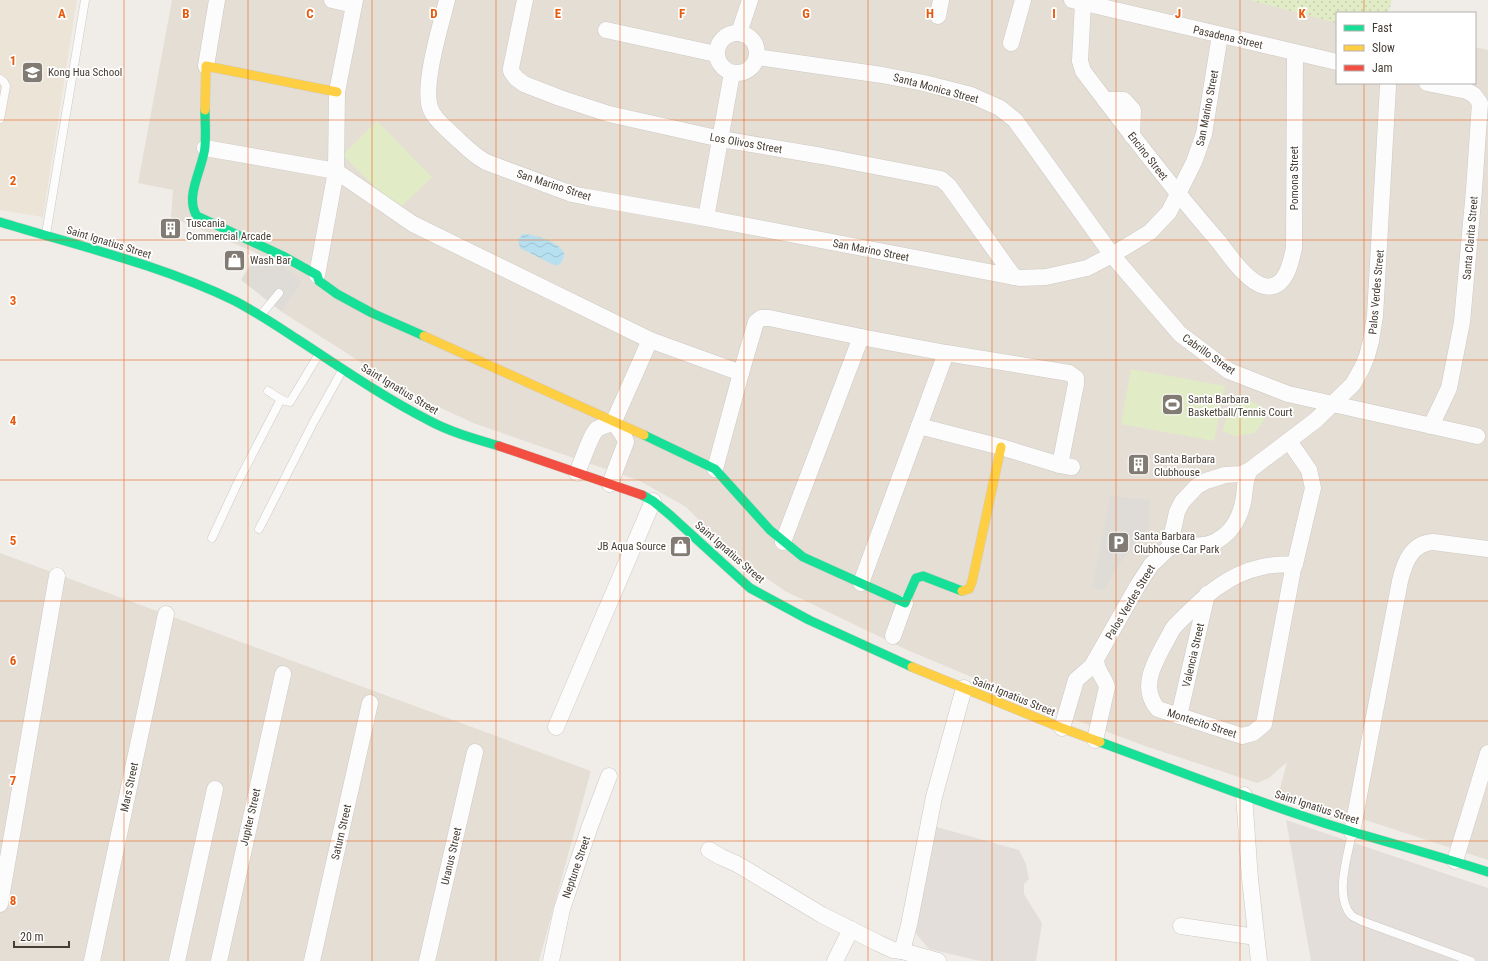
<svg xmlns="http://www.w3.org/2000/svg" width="1488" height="961" viewBox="0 0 1488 961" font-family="'Roboto Condensed',sans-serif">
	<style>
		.residential { fill: #e5ded5 }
		.industrial { fill: #e3ded9 }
		.education { fill: #ece4d7 }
		.grass { fill: url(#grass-dots) }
		.park { fill: #e1ecc6 }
		.parking { fill: #dfdcd8 }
		.water { fill: url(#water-waves) }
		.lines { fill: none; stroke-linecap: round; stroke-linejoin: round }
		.lane-casing { stroke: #cdc9c4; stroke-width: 9 }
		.street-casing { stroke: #cdc9c4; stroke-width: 17 }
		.fast-casing { stroke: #d1cbc0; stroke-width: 10 }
		.slow-casing { stroke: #d1cbc0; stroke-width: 10 }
		.jam-casing { stroke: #d1cbc0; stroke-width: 10 }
		.lane { stroke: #fdfcfc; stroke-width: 8 }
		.street { stroke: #fdfcfc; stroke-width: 16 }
		.fast { stroke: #16e098; stroke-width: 9 }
		.slow { stroke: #ffcf43; stroke-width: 9 }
		.jam { stroke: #f24e42; stroke-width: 9 }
		.grid { fill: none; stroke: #e8590c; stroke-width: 1; stroke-opacity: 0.55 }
		.labels { text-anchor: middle; stroke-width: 3.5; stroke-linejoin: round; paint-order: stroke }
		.street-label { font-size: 11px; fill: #463d34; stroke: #fff }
		.poi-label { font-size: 11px; fill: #463d34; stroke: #fff; text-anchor: start }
		.grid-label { font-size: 13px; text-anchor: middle; font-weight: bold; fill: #e8590c; stroke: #fff; stroke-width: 3.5; stroke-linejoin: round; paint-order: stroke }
	</style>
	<defs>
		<pattern id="grass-dots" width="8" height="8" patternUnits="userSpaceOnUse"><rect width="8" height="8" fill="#e1ecc6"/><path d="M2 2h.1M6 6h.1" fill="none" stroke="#c2cbab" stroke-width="1.8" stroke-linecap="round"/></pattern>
		<pattern id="water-waves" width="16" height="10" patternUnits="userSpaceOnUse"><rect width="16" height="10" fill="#b6e0f0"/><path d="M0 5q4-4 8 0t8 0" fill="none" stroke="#9ec1ce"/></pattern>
	</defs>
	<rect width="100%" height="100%" fill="#f0ede8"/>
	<g class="residential">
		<path d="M172,0H1262L1337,17V83H1475V47L1488,50V860L1279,792L1287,762L1269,778L1257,783L1145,746L1057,713L907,650L785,591L735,556L686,507L640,481L473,423L409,393L282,312L303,282L280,263L171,217L173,190L138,183Z"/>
		<path d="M0,553L591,771L539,961H0Z"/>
	</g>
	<g class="industrial">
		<path d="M1286,820L1488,888V961H1311Z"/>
		<path d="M926,824L1019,850L1026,864L1029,879L1024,884V894L1042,923L1036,961H980L929,949L917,935L911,918L908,887Z"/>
	</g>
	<path class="education" d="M0,0H77L43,217L0,210Z"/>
	<path class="grass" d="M1249,0H1392L1388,13H1337V23Z"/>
	<g class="park">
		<path d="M377,121L432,177L398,210L343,155Z"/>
		<path d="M1131,369L1225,386L1214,441L1121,424Z"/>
		<path d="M1251,401L1261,406L1264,413V420L1258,429L1254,433L1234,436L1223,431C1228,411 1229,405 1251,401Z"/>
	</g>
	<g class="parking">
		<path d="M257,254L280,263L303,282L282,312L241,280Z"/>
		<path d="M1110,496L1150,500V524L1147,530L1127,553L1103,590L1092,588Z"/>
	</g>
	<path class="water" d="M523,234C533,234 556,241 562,250C564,252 564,254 564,256L561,263L556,266L520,248L518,239Z"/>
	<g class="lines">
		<defs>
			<g id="lane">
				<path d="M0,79L4,82L6,86L0,119"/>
				<path d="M46,234L85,0"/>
				<path d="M260,316L279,293"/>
				<path d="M268,391C275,395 282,402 290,402L319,354"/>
				<path d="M259,529L313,423L343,369"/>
				<path d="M212,538L239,480L281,399"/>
				<path d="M1352,833C1348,855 1334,896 1351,915C1354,918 1359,919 1362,921L1471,961"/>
			</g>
			<g id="street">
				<path d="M332,0L354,5"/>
				<path d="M355,0L337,92L336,171L413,224L650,340L741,373L756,322L761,318H769L861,337L946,353L1069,373L1076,378V384L1060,465"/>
				<path d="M447,0C441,25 421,88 431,110C435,120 446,128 453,135C464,145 473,155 486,162L572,194L587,197L706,218L1020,278L1046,277L1087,268L1112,255L1150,232L1169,212L1194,162L1204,134L1220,35"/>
				<path d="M525,0L511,68V71L516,78L524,84L560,98L609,114L721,139L822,156L941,179L949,186L1014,277"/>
				<path d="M1072,0L1337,62"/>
				<path d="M1083,3L1080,61L1083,71C1127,129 1171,187 1219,242C1229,255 1247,282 1264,286C1285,291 1291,263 1294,248L1295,53"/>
				<path d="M938,16L941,0"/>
				<path d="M606,30L716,54"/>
				<circle cx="737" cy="53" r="20"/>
				<path d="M739,33L750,0"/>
				<path d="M1011,43L1023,0"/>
				<path d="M757,57L882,75L924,83L971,95L1000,108L1015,120L1112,255L1180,334L1229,371L1288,394L1477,436"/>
				<path d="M206,66L217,0"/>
				<path d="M1427,83L1467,91L1474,95L1480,103L1474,190L1462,322L1449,388L1431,426"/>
				<path d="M1105,100H1124L1133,110L1132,136"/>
				<path d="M205,148L336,171L317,275"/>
				<path d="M706,218L732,73"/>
				<path d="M919,426L946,353"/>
				<path d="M1289,441L1309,470L1313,488L1295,564L1293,569L1264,724L1253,733L1242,736L1158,709C1136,685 1160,654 1172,630L1175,626C1201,600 1224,575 1262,567C1272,564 1284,565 1295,564"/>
				<path d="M715,469L741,373"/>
				<path d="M577,473C581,464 591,434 597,429C603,425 609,426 614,421L650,340"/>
				<path d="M610,484L626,442C624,434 617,429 614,421"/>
				<path d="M783,542L861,337"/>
				<path d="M1169,548C1182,542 1197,549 1212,543C1231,535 1241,517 1244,497C1245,487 1245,479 1250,470"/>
				<path d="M861,583L919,426L1001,447L1060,465L1072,467"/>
				<path d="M893,636L905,603"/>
				<path d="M1179,716L1207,594"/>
				<path d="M556,727L653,501"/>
				<path d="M1062,728L1076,680L1092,666L1138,585L1151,565L1169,548L1177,512L1182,502L1197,486L1206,481L1225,475L1242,474L1250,470L1316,420L1353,384L1362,368L1367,356L1371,341L1375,316L1388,86"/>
				<path d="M1095,740L1107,687C1104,676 1096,672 1096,659"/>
				<path d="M1244,795L1250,879L1259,961"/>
				<path d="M1352,832L1400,581C1404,564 1411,543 1433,542L1488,549"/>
				<path d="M709,850L721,857L737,864L822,915L878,943L893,950L902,951L938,961"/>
				<path d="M1455,861L1488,753"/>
				<path d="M0,904L57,576"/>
				<path d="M1181,926L1256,937"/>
				<path d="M902,951L909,925L934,797L964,688"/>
				<path d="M92,961L166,614"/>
				<path d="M177,961L215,789"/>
				<path d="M219,961L283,674"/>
				<path d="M312,961L370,703"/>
				<path d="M427,961L475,752"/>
				<path d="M551,961L562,909L590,826L609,776"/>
				<path d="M835,961L851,929"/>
			</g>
			<g id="fast">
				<path d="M205,110C205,122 206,135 205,147C203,168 184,197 197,216L283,256L317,275L319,281L337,294L372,313L424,336"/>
				<path d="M0,222C79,246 161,265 235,301C256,312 277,326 297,339C340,367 383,397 428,420C450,432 475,439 499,446"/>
				<path d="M644,435L715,469L770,530L803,557L905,603L916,578L923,576L962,591"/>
				<path d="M642,495L653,501L670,515L750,588L809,620L912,667"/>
				<path d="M1100,742C1179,771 1258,803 1340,828C1389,843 1439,856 1488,872"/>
			</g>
			<g id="slow">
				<path d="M205,110L206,66L337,92"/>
				<path d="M424,336L644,435"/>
				<path d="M962,591L969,589L972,582L1001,447"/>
				<path d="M912,667L1062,728L1100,742"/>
			</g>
			<path id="jam" d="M499,446L642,495"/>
		</defs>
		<use href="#lane" class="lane-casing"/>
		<use href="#street" class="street-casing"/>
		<use href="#fast" class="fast-casing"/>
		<use href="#slow" class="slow-casing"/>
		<use href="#jam" class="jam-casing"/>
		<use href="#lane" class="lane"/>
		<use href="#street" class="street"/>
		<use href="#fast" class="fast"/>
		<use href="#slow" class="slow"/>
		<use href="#jam" class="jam"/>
	</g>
	<path class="grid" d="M124,0V961M248,0V961M372,0V961M496,0V961M620,0V961M744,0V961M868,0V961M992,0V961M1116,0V961M1240,0V961M1364,0V13M1364,83V961M0,120H1488M0,240H1488M0,360H1488M0,480H1488M0,601H1488M0,721H1488M0,841H1488"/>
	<defs>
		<symbol id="school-square" viewBox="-11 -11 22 22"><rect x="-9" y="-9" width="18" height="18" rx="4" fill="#827b73" stroke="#fff"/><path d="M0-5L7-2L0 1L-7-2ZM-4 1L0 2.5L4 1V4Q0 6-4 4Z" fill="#fff"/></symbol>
		<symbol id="building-square" viewBox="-11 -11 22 22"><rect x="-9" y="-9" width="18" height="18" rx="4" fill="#827b73" stroke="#fff"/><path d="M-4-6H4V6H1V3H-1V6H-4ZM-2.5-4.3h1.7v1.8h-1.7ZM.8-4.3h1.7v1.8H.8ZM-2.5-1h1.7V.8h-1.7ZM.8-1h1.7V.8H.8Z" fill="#fff"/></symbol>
		<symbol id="shop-square" viewBox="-11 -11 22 22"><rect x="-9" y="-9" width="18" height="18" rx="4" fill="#827b73" stroke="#fff"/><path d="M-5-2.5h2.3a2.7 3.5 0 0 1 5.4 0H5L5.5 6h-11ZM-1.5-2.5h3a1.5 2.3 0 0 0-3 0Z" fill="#fff"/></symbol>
		<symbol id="stadium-square" viewBox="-11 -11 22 22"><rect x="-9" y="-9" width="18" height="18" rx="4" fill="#827b73" stroke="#fff"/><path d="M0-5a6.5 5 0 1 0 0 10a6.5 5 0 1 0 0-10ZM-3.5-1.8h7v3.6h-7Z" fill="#fff"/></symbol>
		<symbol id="parking-square" viewBox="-11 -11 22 22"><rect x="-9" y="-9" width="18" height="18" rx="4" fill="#827b73" stroke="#fff"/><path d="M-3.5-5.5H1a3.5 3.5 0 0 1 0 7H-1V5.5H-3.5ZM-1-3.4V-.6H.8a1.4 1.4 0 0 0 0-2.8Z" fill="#fff"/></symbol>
	</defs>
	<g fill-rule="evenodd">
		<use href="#school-square" x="20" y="60" width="25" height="25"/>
		<use href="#building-square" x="158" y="216" width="25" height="25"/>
		<use href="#shop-square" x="222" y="248" width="25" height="25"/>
		<use href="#stadium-square" x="1160" y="392" width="25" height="25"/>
		<use href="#building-square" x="1126" y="452" width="25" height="25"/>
		<use href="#parking-square" x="1106" y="530" width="25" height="25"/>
		<use href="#shop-square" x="668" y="534" width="25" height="25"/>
	</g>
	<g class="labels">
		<g class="street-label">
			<text transform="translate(1228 37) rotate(13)" y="4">Pasadena Street</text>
			<text transform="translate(936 88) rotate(15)" y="4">Santa Monica Street</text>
			<text transform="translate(1207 108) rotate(-79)" y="4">San Marino Street</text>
			<text transform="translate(746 143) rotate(10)" y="4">Los Olivos Street</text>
			<text transform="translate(1148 156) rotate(52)" y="4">Encino Street</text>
			<text transform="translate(1294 178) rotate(-90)" y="4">Pomona Street</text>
			<text transform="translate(554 185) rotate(18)" y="4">San Marino Street</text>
			<text transform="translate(1470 238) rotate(-85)" y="4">Santa Clarita Street</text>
			<text transform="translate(109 242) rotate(17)" y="4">Saint Ignatius Street</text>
			<text transform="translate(871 250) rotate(11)" y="4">San Marino Street</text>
			<text transform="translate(1376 292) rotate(-85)" y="4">Palos Verdes Street</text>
			<text transform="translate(1209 354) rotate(35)" y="4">Cabrillo Street</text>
			<text transform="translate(400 389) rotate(31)" y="4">Saint Ignatius Street</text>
			<text transform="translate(730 552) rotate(41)" y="4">Saint Ignatius Street</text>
			<text transform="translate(1130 602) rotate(-59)" y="4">Palos Verdes Street</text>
			<text transform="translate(1193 655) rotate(-77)" y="4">Valencia Street</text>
			<text transform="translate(1014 696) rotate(22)" y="4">Saint Ignatius Street</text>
			<text transform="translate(1202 723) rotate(18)" y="4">Montecito Street</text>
			<text transform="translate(129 787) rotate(-78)" y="4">Mars Street</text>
			<text transform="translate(1317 807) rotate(18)" y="4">Saint Ignatius Street</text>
			<text transform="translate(250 817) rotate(-77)" y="4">Jupiter Street</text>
			<text transform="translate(341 832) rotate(-77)" y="4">Saturn Street</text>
			<text transform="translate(451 856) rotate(-77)" y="4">Uranus Street</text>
			<text transform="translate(576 867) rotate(-71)" y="4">Neptune Street</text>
		</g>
		<g class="poi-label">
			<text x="48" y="76">Kong Hua School</text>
			<text x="186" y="227">Tuscania<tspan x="186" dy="13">Commercial Arcade</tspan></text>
			<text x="250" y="264">Wash Bar</text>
			<text x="1188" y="403">Santa Barbara<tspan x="1188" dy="13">Basketball/Tennis Court</tspan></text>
			<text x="1154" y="463">Santa Barbara<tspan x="1154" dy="13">Clubhouse</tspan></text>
			<text x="1134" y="540">Santa Barbara<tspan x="1134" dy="13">Clubhouse Car Park</tspan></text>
			<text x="666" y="550" text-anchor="end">JB Aqua Source</text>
		</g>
	</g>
	<g class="grid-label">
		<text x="62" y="18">A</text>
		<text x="186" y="18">B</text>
		<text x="310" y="18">C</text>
		<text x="434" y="18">D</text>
		<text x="558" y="18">E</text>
		<text x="682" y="18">F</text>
		<text x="806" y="18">G</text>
		<text x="930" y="18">H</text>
		<text x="1054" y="18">I</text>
		<text x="1178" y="18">J</text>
		<text x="1302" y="18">K</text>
		<text x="13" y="65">1</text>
		<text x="13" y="185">2</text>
		<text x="13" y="305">3</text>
		<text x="13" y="425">4</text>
		<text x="13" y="545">5</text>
		<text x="13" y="665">6</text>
		<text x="13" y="785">7</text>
		<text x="13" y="905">8</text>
	</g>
	<rect x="1336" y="12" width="140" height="72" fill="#ffffff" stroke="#b5b1ae"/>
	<rect x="1344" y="25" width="20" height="6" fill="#16e098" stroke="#b5b1ae"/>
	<text x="1372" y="32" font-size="12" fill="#463d34">Fast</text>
	<rect x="1344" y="45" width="20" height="6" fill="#ffcf43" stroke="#b5b1ae"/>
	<text x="1372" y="52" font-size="12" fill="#463d34">Slow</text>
	<rect x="1344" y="65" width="20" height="6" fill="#f24e42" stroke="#b5b1ae"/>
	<text x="1372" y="72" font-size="12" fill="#463d34">Jam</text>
	<path d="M14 941v6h55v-6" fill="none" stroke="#463d34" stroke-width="2"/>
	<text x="20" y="941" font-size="12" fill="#463d34" stroke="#ffffff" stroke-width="3" paint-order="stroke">20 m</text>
</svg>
